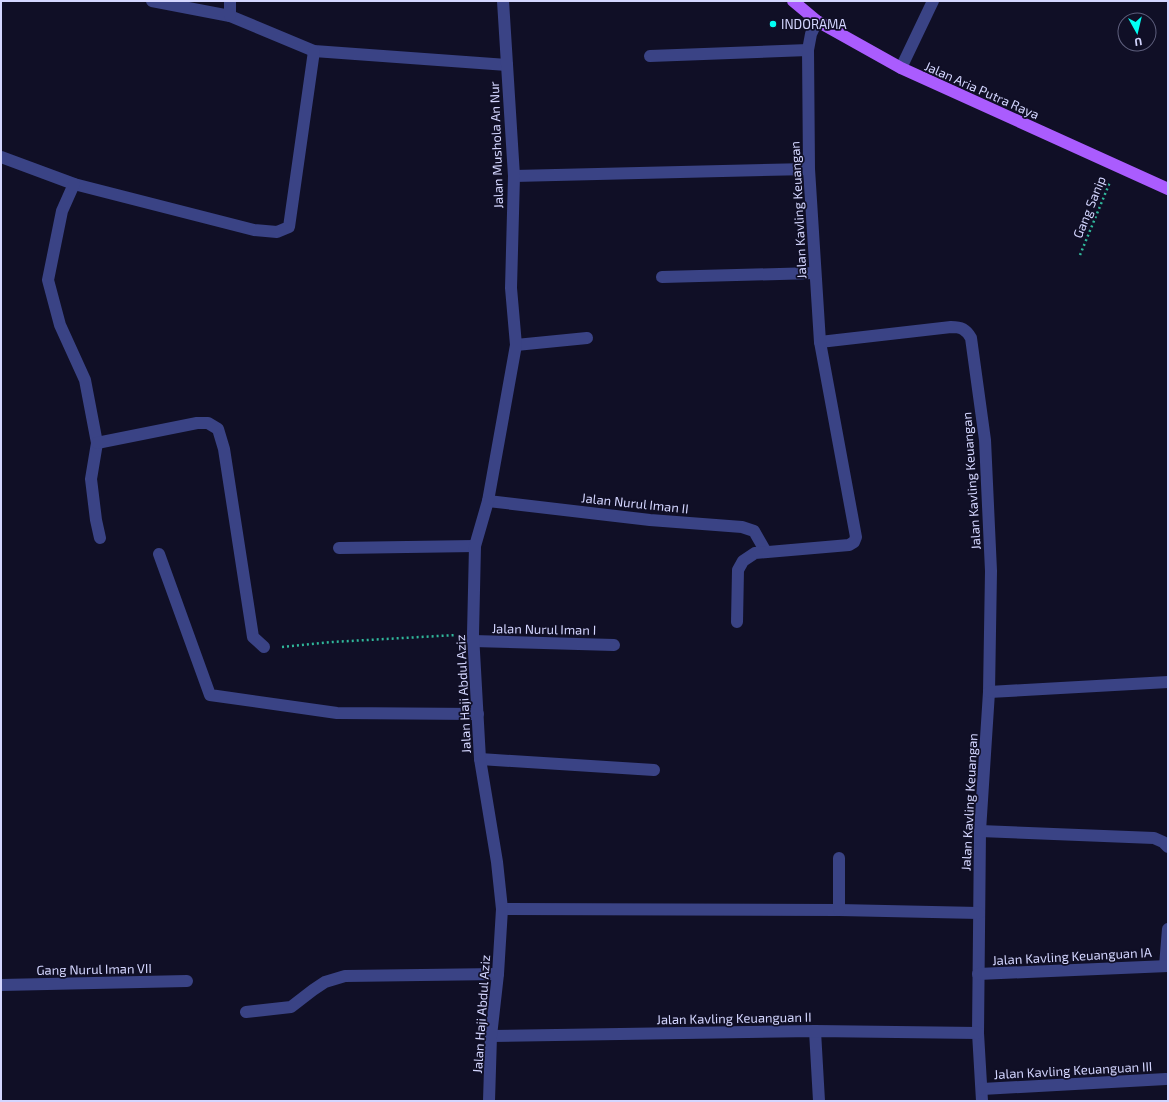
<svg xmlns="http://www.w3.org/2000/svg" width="1169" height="1102" viewBox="0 0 1169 1102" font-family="'Exo 2',sans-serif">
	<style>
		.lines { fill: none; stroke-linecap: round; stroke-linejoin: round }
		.path { stroke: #30b89b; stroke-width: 2.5; stroke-dasharray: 2 3; stroke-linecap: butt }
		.minor { stroke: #3a4385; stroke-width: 12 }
		.major { stroke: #aa5cfe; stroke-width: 12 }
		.poi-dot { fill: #01fef2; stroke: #100f26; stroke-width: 1.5 }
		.labels { text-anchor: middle; stroke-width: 3.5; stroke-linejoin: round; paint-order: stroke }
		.poi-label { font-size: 13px; fill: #d4d6ff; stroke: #100f26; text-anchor: start }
		.street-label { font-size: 13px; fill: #d4d6ff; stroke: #100f26 }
	</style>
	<rect width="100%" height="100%" fill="#100f26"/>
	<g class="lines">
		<g class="path">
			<path d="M1080,255L1110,182"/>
			<path d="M282,647L332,642L456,635"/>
		</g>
		<g class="minor">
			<path d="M152,1L230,16L314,51L507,65"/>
			<path d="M230,1V16"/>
			<path d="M650,56L808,50"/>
			<path d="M901,68L933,1"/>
			<path d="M1,157L74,184L254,230L277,232L289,227L314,51"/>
			<path d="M514,176L809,169"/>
			<path d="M74,184L62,211L48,280L60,325L85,380L97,443L91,479L96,520L100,538"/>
			<path d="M662,277L815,273"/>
			<path d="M820,342L951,327C961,327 966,329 971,338L985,440L991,571L989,692L980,831L978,1033L982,1101"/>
			<path d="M516,345L587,338"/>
			<path d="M97,443L197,423H208L218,429L224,449L253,637L264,647"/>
			<path d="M488,501L650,520L742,527L754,531L766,552"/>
			<path d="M339,548L475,546"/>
			<path d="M159,554L210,695L337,713L478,714"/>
			<path d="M737,622L738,570L743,561L755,553L849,545L854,542L856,537L820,342L809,169L808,50L811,34L817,21"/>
			<path d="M473,641L614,645"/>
			<path d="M989,692L1168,682"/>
			<path d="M480,759L654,770"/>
			<path d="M980,831L1154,838L1163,842L1168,847"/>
			<path d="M502,909L839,910L979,913"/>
			<path d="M839,910V858"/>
			<path d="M1165,966L1168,929"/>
			<path d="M978,974L1168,966"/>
			<path d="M1,985L187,981"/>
			<path d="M246,1012L291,1007L313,990L325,982L345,976L498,974"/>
			<path d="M815,1031L819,1101"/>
			<path d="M491,1036L815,1031L978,1033"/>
			<path d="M982,1089L1166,1079"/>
			<path d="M489,1101L491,1036L498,974L502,909L497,862L480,759L473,634L475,546L488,501L516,345L511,288L514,176L503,1"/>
		</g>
		<path class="major" d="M793,1L817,21L901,68L1168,189"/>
	</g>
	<circle class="poi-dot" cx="773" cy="24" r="4"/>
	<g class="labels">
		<g class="poi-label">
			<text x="781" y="29">INDORAMA</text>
		</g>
		<g class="street-label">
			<text transform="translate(982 90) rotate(24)" y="5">Jalan Aria Putra Raya</text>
			<text transform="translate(496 145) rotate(-92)" y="5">Jalan Mushola An Nur</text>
			<text transform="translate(1089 207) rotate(-68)" y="5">Gang Sanip</text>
			<text transform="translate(798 210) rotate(-93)" y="5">Jalan Kavling Keuangan</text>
			<text transform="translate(971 481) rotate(-94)" y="5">Jalan Kavling Keuangan</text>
			<text transform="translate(635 503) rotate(6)" y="5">Jalan Nurul Iman II</text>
			<text transform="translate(544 629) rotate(1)" y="5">Jalan Nurul Iman I</text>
			<text transform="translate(463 694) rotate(-93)" y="5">Jalan Haji Abdul Aziz</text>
			<text transform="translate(969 802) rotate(-87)" y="5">Jalan Kavling Keuangan</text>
			<text transform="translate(1072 956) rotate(-3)" y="5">Jalan Kavling Keuanguan IA</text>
			<text transform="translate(94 969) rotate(-1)" y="5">Gang Nurul Iman VII</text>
			<text transform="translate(481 1014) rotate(-86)" y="5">Jalan Haji Abdul Aziz</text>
			<text transform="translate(734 1018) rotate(-1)" y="5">Jalan Kavling Keuanguan II</text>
			<text transform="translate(1073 1070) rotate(-3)" y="5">Jalan Kavling Keuanguan III</text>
		</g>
	</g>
	<rect width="1169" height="1102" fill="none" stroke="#d4d6ff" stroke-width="4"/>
	<g transform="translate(1137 32) rotate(172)"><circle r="19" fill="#100f26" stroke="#5e5f7d"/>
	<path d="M0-3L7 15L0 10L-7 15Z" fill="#01fef2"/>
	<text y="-6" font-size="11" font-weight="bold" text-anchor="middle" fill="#d4d6ff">U</text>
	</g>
</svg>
